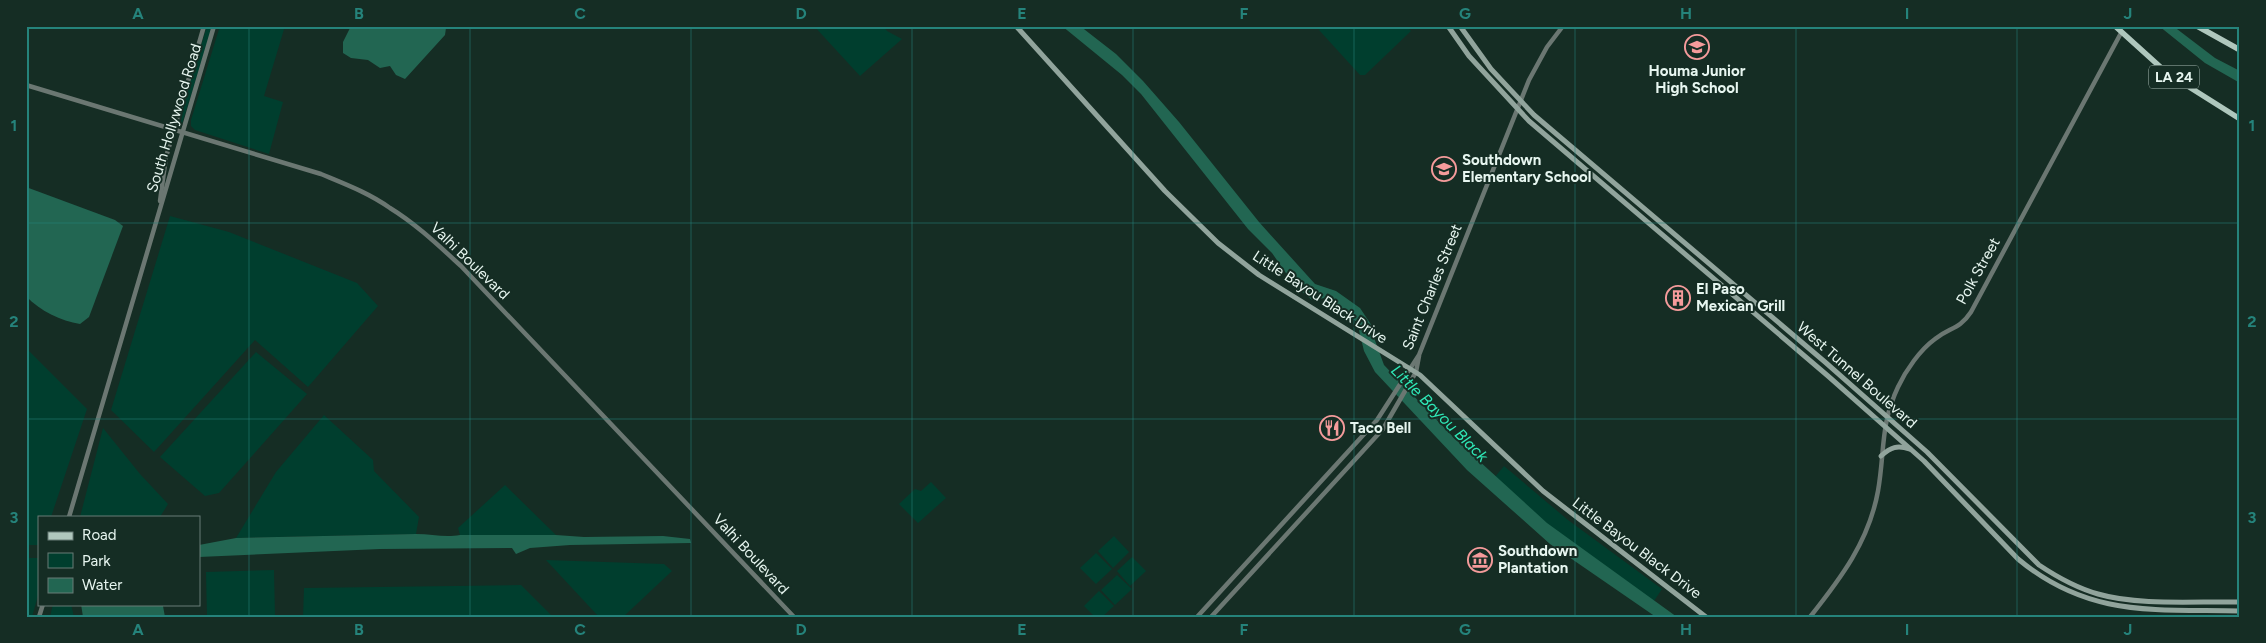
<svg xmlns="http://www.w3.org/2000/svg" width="2266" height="643" viewBox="0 0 2266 643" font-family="Figtree,sans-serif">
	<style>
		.green { fill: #003e2e }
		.water { fill: #226652 }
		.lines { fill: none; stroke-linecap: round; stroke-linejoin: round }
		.tertiary { stroke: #6b7772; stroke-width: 4.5 }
		.secondary { stroke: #91a49c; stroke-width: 5 }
		.primary { stroke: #afc7bd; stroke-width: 5.5 }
		.grid { fill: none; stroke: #25837b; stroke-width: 1; stroke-opacity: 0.55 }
		.labels { text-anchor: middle; stroke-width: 4; stroke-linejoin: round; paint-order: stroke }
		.shield { fill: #152d24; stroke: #a8bab3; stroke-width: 1 }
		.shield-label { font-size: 14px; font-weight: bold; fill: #e7f6f0 }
		.poi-label { font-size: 15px; font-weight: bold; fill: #e7f6f0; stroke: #152d24; text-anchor: start }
		.street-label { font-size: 15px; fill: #e7f6f0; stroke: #152d24 }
		.water-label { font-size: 16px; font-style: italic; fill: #2fe8b7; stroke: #152d24 }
		.neatline { fill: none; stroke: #25837b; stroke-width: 2 }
		.grid-label { font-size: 16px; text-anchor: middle; font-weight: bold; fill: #25837b }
	</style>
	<rect width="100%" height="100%" fill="#152d24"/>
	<g class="green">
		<path d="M207,26H213L181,127L180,126L186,96Z"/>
		<path d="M220,26H285L264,96L283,102L269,154L195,130L191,126V120Z"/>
		<path d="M814,26H883L887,31L902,39L860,76Z"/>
		<path d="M1323,26H1406L1411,31L1365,75H1360L1319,30Z"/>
		<path d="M170,216L229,232L357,283L378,306L308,387L255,340L154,452L111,410Z"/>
		<path d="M26,348L87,409L51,517H39V545H26Z"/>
		<path d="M256,352L307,394L219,493L205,496L160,457Z"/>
		<path d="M324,415L373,460L374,471L419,517L416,534L236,538L276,472Z"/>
		<path d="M103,428L140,474L168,504L160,517H80Z"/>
		<path d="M1504,466L1568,520L1662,589L1652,604L1557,533L1494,478Z"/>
		<path d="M931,482L946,498L918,523L899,504L915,489L921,491Z"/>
		<path d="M505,485L556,535H460L458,528Z"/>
		<path d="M1114,536L1129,552L1113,568L1098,551Z"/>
		<path d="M1096,553L1112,569L1096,584L1080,568Z"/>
		<path d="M1132,557L1146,571L1130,586L1117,571Z"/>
		<path d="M26,558H39V592L32,617H26Z"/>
		<path d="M546,560L664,564L672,571L623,617H599Z"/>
		<path d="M274,570L275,617H207L206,572Z"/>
		<path d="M1117,575L1132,589L1115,605L1101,590Z"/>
		<path d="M521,585L553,617H303L304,588Z"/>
		<path d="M1099,591L1114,606L1102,617H1095L1084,606Z"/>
		<path d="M53,604H71L74,617H50Z"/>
	</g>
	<g class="water">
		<path d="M351,26H444L446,28L445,35L405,79L396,75L390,66L380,68L368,60L351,58L343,53V42Z"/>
		<path d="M1062,26H1080L1116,54L1143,81L1179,122L1259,222L1315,284L1336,291L1360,308L1374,329L1373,335L1384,365L1455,439L1547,523L1677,617H1656L1550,544L1467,470L1375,372L1364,351L1357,322L1330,301L1325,298L1312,300L1295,286L1272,253L1248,229L1141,94L1122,75Z"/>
		<path d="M2159,26H2173L2215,58L2240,71V83L2205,63Z"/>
		<path d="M26,187L115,220L123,226L89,317L80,324C61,321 40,311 26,296Z"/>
		<path d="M416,534C432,534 445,538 460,535H556L584,537L663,536L690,539L691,543L570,545L530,548L516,554L512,548L380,549L199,557V545L236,538Z"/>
		<path d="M81,604H167V605L163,606L165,617H83Z"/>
	</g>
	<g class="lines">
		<g class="tertiary">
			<path d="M26,85L321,174C345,184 369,193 390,208C416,224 438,245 461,266L794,617"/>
			<path d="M160,201L166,157L204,26"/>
			<path d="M69,517L214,26"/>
			<path d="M39,617L43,604"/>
			<path d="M1197,617L1377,420L1419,355L1529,80L1547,47L1563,26"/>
			<path d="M1211,617L1383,429L1416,372L1419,356"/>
			<path d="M1810,617C1841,578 1869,541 1878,491C1885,451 1880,425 1898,387C1906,370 1920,350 1935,339C1950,327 1959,330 1971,312L2121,33"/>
		</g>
		<g class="secondary">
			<path d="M1016,26L1165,191L1218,243L1259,275L1420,375L1543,491L1706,617"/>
			<path d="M1448,26L1469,56L1529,121L1828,376L1924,461L2018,559C2089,618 2154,609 2240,611"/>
			<path d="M1460,26L1491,69L1534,115L1825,362L1927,452L2039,565C2057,577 2077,588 2098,594C2139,606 2196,601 2240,602"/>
			<path d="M1881,456C1891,447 1897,445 1910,449"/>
		</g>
		<g class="primary">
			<path d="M2115,26L2167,73L2240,119"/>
			<path d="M2197,26L2240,50"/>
		</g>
	</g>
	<path class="grid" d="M249,26V617M470,26V617M691,26V617M912,26V617M1133,26V617M1354,26V617M1575,26V617M1796,26V617M2017,26V617M26,223H2240M26,419H2240"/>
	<defs>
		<symbol id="school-ring" viewBox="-11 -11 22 22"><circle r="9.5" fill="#152d24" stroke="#f59b9b" stroke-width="1.5"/><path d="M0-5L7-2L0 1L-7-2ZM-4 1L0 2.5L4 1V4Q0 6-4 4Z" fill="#f59b9b"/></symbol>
		<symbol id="building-ring" viewBox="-11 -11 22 22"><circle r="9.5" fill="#152d24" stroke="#f59b9b" stroke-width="1.5"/><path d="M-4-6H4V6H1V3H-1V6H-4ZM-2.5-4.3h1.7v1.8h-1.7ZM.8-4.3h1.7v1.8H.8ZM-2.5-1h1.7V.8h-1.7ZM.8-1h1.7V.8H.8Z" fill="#f59b9b"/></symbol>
		<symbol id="restaurant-ring" viewBox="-11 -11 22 22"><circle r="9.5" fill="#152d24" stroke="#f59b9b" stroke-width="1.5"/><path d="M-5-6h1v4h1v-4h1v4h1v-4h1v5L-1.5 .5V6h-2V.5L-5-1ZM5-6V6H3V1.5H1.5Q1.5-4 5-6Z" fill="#f59b9b"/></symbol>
		<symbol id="museum-ring" viewBox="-11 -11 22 22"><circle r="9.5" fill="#152d24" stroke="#f59b9b" stroke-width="1.5"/><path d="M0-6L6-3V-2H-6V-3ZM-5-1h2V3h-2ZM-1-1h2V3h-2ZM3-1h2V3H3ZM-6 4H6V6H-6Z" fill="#f59b9b"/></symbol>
	</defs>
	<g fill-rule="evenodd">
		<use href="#school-ring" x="1683" y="33" width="28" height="28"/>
		<use href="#school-ring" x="1430" y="155" width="28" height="28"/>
		<use href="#building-ring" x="1664" y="284" width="28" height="28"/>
		<use href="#restaurant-ring" x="1318" y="414" width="28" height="28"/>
		<use href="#museum-ring" x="1466" y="546" width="28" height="28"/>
	</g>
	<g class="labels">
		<rect class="shield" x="2149" y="65.5" width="50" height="23" rx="4"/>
		<g class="shield-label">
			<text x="2174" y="82">LA 24</text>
		</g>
		<g class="poi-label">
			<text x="1697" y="76" text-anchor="middle">Houma Junior<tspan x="1697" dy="17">High School</tspan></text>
			<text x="1462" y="165">Southdown<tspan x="1462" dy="17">Elementary School</tspan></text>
			<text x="1696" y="294">El Paso<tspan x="1696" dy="17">Mexican Grill</tspan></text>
			<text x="1350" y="433">Taco Bell</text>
			<text x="1498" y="556">Southdown<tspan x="1498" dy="17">Plantation</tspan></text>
		</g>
		<g class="street-label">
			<text transform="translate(174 118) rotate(-73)" y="5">South Hollywood Road</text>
			<text transform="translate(470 261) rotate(44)" y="5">Valhi Boulevard</text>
			<text transform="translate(1978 271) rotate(-61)" y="5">Polk Street</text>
			<text transform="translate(1432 287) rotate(-68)" y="5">Saint Charles Street</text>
			<text transform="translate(1320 297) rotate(33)" y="5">Little Bayou Black Drive</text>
			<text transform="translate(1857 375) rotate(41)" y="5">West Tunnel Boulevard</text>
			<text transform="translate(1637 548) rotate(37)" y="5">Little Bayou Black Drive</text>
			<text transform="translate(751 554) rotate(47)" y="5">Valhi Boulevard</text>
		</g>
		<g class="water-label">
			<text transform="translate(1440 413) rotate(45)" y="6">Little Bayou Black</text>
		</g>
	</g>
	<rect width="2266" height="643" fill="none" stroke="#152d24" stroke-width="55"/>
	<rect x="38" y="516" width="162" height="90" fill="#152d24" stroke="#697d76"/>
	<rect x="48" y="532" width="25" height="8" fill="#afc7bd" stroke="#697d76"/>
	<text x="82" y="540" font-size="15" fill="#e7f6f0">Road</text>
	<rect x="48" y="553" width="25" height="15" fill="#003e2e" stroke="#697d76"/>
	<text x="82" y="566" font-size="15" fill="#e7f6f0">Park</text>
	<rect x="48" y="578" width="25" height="15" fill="#226652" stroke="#697d76"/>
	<text x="82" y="590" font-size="15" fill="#e7f6f0">Water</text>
	<rect x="28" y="28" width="2210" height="588" class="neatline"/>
	<g class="grid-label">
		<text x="138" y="19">A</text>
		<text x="359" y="19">B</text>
		<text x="580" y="19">C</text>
		<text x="801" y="19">D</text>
		<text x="1022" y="19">E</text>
		<text x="1244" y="19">F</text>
		<text x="1465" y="19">G</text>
		<text x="1686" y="19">H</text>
		<text x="1907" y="19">I</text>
		<text x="2128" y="19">J</text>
		<text x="14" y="131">1</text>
		<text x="2252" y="131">1</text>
		<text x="14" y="327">2</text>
		<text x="2252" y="327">2</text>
		<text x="14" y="523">3</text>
		<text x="2252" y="523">3</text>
		<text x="138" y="635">A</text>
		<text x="359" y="635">B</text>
		<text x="580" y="635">C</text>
		<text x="801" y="635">D</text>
		<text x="1022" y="635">E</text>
		<text x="1244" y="635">F</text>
		<text x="1465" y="635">G</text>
		<text x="1686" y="635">H</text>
		<text x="1907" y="635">I</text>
		<text x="2128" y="635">J</text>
	</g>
</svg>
